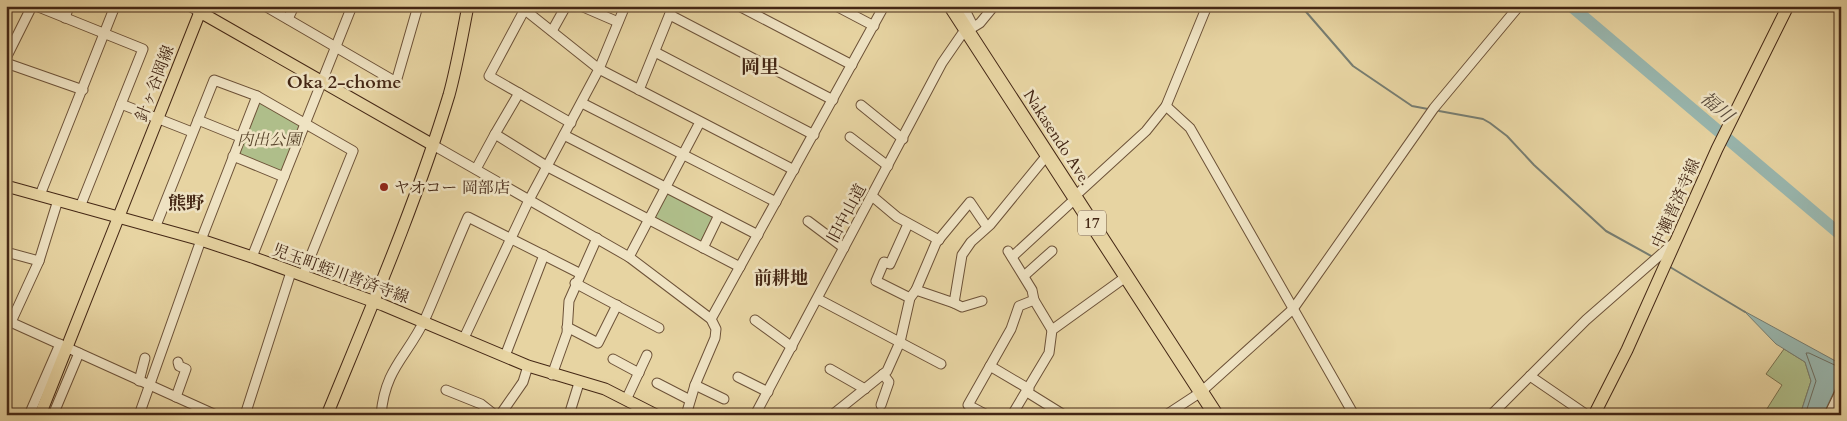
<svg xmlns="http://www.w3.org/2000/svg" width="1847" height="421" viewBox="0 0 1847 421" font-family="Cardo,'Noto Serif JP',serif">
	<style>
		.green { fill: #afbe8a; stroke: #7a7250 }
		.water { fill: #99b7af; stroke: #777d71 }
		.lines { fill: none; stroke-linecap: round; stroke-linejoin: round }
		.shore { stroke: #6e6f62; stroke-width: 1 }
		.stream { stroke: #777d71; stroke-width: 2 }
		.river { stroke: #99b7af; stroke-width: 12 }
		.minor-casing { stroke: #6d5238; stroke-width: 11 }
		.major-casing { stroke: #442715; stroke-width: 13 }
		.highway-casing { stroke: #442715; stroke-width: 16 }
		.minor { stroke: #efe3c3; stroke-width: 9 }
		.major { stroke: #e7d4a2; stroke-width: 11 }
		.highway { stroke: #e7d4a2; stroke-width: 14 }
		.poi-dot { fill: #8f2418; stroke: #efe3c3; stroke-width: 2 }
		.labels { text-anchor: middle; stroke-width: 5; stroke-linejoin: round; paint-order: stroke }
		.shield { fill: #efe3c3; stroke: #775f49; stroke-width: 1 }
		.shield-label { font-size: 15px; font-weight: bold; fill: #442715 }
		.street-label { font-size: 16px; fill: #442715; stroke: #efe3c3 }
		.park-label { font-size: 16px; font-style: italic; fill: #59452c; stroke: #efe3c3 }
		.poi-label { font-size: 16px; fill: #442715; stroke: #efe3c3; text-anchor: start }
		.neighbourhood-label { font-size: 18px; font-weight: bold; fill: #442715; stroke: #efe3c3 }
		.water-label { font-size: 18px; font-style: italic; fill: #594b3c; stroke: #efe3c3 }
		.quarter-label { font-size: 19px; font-weight: bold; fill: #442715; stroke: #efe3c3 }
	</style>
	<rect width="100%" height="100%" fill="#e7d4a2"/>
	<filter id="stains"><feTurbulence type="fractalNoise" baseFrequency=".004" numOctaves="4"/><feColorMatrix values="0 0 0 0 .2 0 0 0 0 .09 0 0 0 0 .02 0 0 0 .5 -.17"/></filter>
	<radialGradient id="worn" r=".72"><stop offset=".6" stop-color="#630" stop-opacity="0"/><stop offset="1" stop-color="#630" stop-opacity=".3"/></radialGradient>
	<g class="green">
		<path d="M260,102L298,124L300,127L281,174L236,155L257,103Z"/>
		<path d="M667,192L713,217L700,243L653,218Z"/>
		<path d="M1784,349L1805,362L1811,381L1800,415H1763L1782,385L1766,374Z"/>
	</g>
	<path class="water" d="M1744,311L1841,364L1838,383L1823,415H1800L1811,381L1805,362L1776,344Z"/>
	<g class="lines">
		<path class="shore" d="M1805,415L1816,381L1806,353H1809L1841,368"/>
		<g class="stream">
			<path d="M1301,6L1353,66L1412,106L1428,109"/>
			<path d="M1439,111L1483,119L1490,123L1507,136L1534,165L1606,231L1653,257"/>
			<path d="M1670,267L1745,312"/>
		</g>
		<path class="river" d="M1571,6L1841,235"/>
		<defs>
			<g id="minor">
				<path d="M36,6L143,49L80,207"/>
				<path d="M189,6L200,12L203,6"/>
				<path d="M265,6L396,82L418,6"/>
				<path d="M520,6L599,69L794,170"/>
				<path d="M581,6L618,22"/>
				<path d="M739,6L852,65"/>
				<path d="M836,6L874,26"/>
				<path d="M963,6L971,22L969,31"/>
				<path d="M526,7L489,76L571,123"/>
				<path d="M670,15L833,100"/>
				<path d="M65,18L69,6"/>
				<path d="M288,19L294,6"/>
				<path d="M552,31L566,6"/>
				<path d="M655,52L814,135"/>
				<path d="M6,58L32,6"/>
				<path d="M6,63L83,90"/>
				<path d="M639,90L673,6"/>
				<path d="M519,93L495,134L548,167L740,267"/>
				<path d="M582,103L776,202"/>
				<path d="M121,104L192,132"/>
				<path d="M861,105L903,139"/>
				<path d="M1166,106L1190,128L1354,415"/>
				<path d="M198,120L240,137"/>
				<path d="M564,135L758,235"/>
				<path d="M850,137L888,166"/>
				<path d="M433,145L629,257L711,319L716,329L715,338L695,385L686,415"/>
				<path d="M233,156L284,177"/>
				<path d="M476,169L495,134"/>
				<path d="M40,195L115,6"/>
				<path d="M872,196L897,217L939,240"/>
				<path d="M1075,196L1146,131L1166,106L1207,6"/>
				<path d="M808,221L844,248"/>
				<path d="M908,224L890,264L884,262L876,281L910,298"/>
				<path d="M987,227L970,202L936,243L916,290L954,303L962,255L971,242L990,225L1048,154"/>
				<path d="M155,228L214,80L257,96L353,151L303,275"/>
				<path d="M703,248L719,215"/>
				<path d="M1008,251L1032,290L1034,300"/>
				<path d="M6,252L39,261"/>
				<path d="M252,257L352,6"/>
				<path d="M629,257L700,122"/>
				<path d="M1012,257L1076,198"/>
				<path d="M1024,276L1052,251"/>
				<path d="M575,283L659,328"/>
				<path d="M818,299L941,364"/>
				<path d="M954,303L962,307L982,301"/>
				<path d="M711,319L884,6"/>
				<path d="M6,320L79,353L53,415"/>
				<path d="M755,320L792,347"/>
				<path d="M11,322L39,261L58,200"/>
				<path d="M567,327L598,343L617,305"/>
				<path d="M464,338L529,200L599,69L625,6"/>
				<path d="M79,353L216,415"/>
				<path d="M505,356L544,255"/>
				<path d="M613,359L639,373"/>
				<path d="M990,366L1029,389"/>
				<path d="M830,369L865,389"/>
				<path d="M552,375L567,333L569,301L597,238"/>
				<path d="M1530,376L1587,415"/>
				<path d="M738,377L768,392"/>
				<path d="M139,381L145,358"/>
				<path d="M657,383L690,400"/>
				<path d="M695,385L724,399"/>
				<path d="M446,390L481,404L495,415"/>
				<path d="M1027,392L1064,415"/>
				<path d="M176,397L186,369L179,366L178,362"/>
				<path d="M626,400L647,355"/>
				<path d="M881,405L889,382L883,374"/>
				<path d="M29,415L60,344"/>
				<path d="M139,415L201,240L257,96"/>
				<path d="M245,415L291,272"/>
				<path d="M381,415C385,368 407,357 425,319C440,285 453,251 468,217L579,273"/>
				<path d="M500,415L523,382L528,366"/>
				<path d="M569,415L579,383"/>
				<path d="M755,415L942,63L962,34L980,23L994,6"/>
				<path d="M832,415L887,371L900,342L910,298L916,290"/>
				<path d="M987,415L968,405L1011,329L1019,306L1034,300L1052,330"/>
				<path d="M1012,415L1049,353L1052,330L1127,276"/>
				<path d="M1166,415L1201,392L1293,309L1434,108L1519,6"/>
				<path d="M1491,415L1586,320L1675,242"/>
				<path d="M1829,415L1841,390"/>
			</g>
			<g id="major">
				<path d="M6,186L201,240L252,257L383,305L528,366L605,389L656,415"/>
				<path d="M40,415L200,12L433,145"/>
				<path d="M327,415C370,310 416,204 449,95C457,66 462,36 468,6"/>
				<path d="M1594,415L1627,350L1717,149L1788,6"/>
			</g>
			<path id="highway" d="M951,6L1216,415"/>
		</defs>
		<use href="#minor" class="minor-casing"/>
		<use href="#major" class="major-casing"/>
		<use href="#highway" class="highway-casing"/>
		<use href="#minor" class="minor"/>
		<use href="#major" class="major"/>
		<use href="#highway" class="highway"/>
	</g>
	<circle class="poi-dot" cx="384" cy="187" r="5"/>
	<g class="labels">
		<rect class="shield" x="1078" y="210.5" width="28" height="25" rx="4"/>
		<g class="shield-label">
			<text x="1092" y="228">17</text>
		</g>
		<g class="street-label">
			<text transform="translate(154 83) rotate(-69)" y="6">針ヶ谷岡線</text>
			<text transform="translate(1058 137) rotate(57)" y="6">Nakasendo Ave.</text>
			<text transform="translate(1675 203) rotate(-66)" y="6">中瀬普済寺線</text>
			<text transform="translate(846 213) rotate(-62)" y="6">旧中山道</text>
			<text transform="translate(341 273) rotate(20)" y="6">児玉町蛭川普済寺線</text>
		</g>
		<g class="park-label">
			<text x="269" y="145">内出公園</text>
		</g>
		<g class="poi-label">
			<text x="394" y="193">ヤオコー 岡部店</text>
		</g>
		<g class="neighbourhood-label">
			<text x="344" y="88">Oka 2-chome</text>
			<text x="186" y="209">熊野</text>
			<text x="781" y="284">前耕地</text>
		</g>
		<g class="water-label">
			<text transform="translate(1717 107) rotate(40)" y="6">福川</text>
		</g>
		<g class="quarter-label">
			<text x="760" y="73">岡里</text>
		</g>
	</g>
	<rect width="1847" height="421" fill="none" stroke="#e7d4a2" stroke-width="25"/>
	<rect x="8" y="8" width="1832" height="406" fill="none" stroke="#442715" stroke-width="2.5"/>
	<rect x="12" y="12" width="1822" height="396" fill="none" stroke="#442715"/>
	<rect width="100%" height="100%" filter="url(#stains)"/>
	<rect width="100%" height="100%" fill="url(#worn)"/>
</svg>
